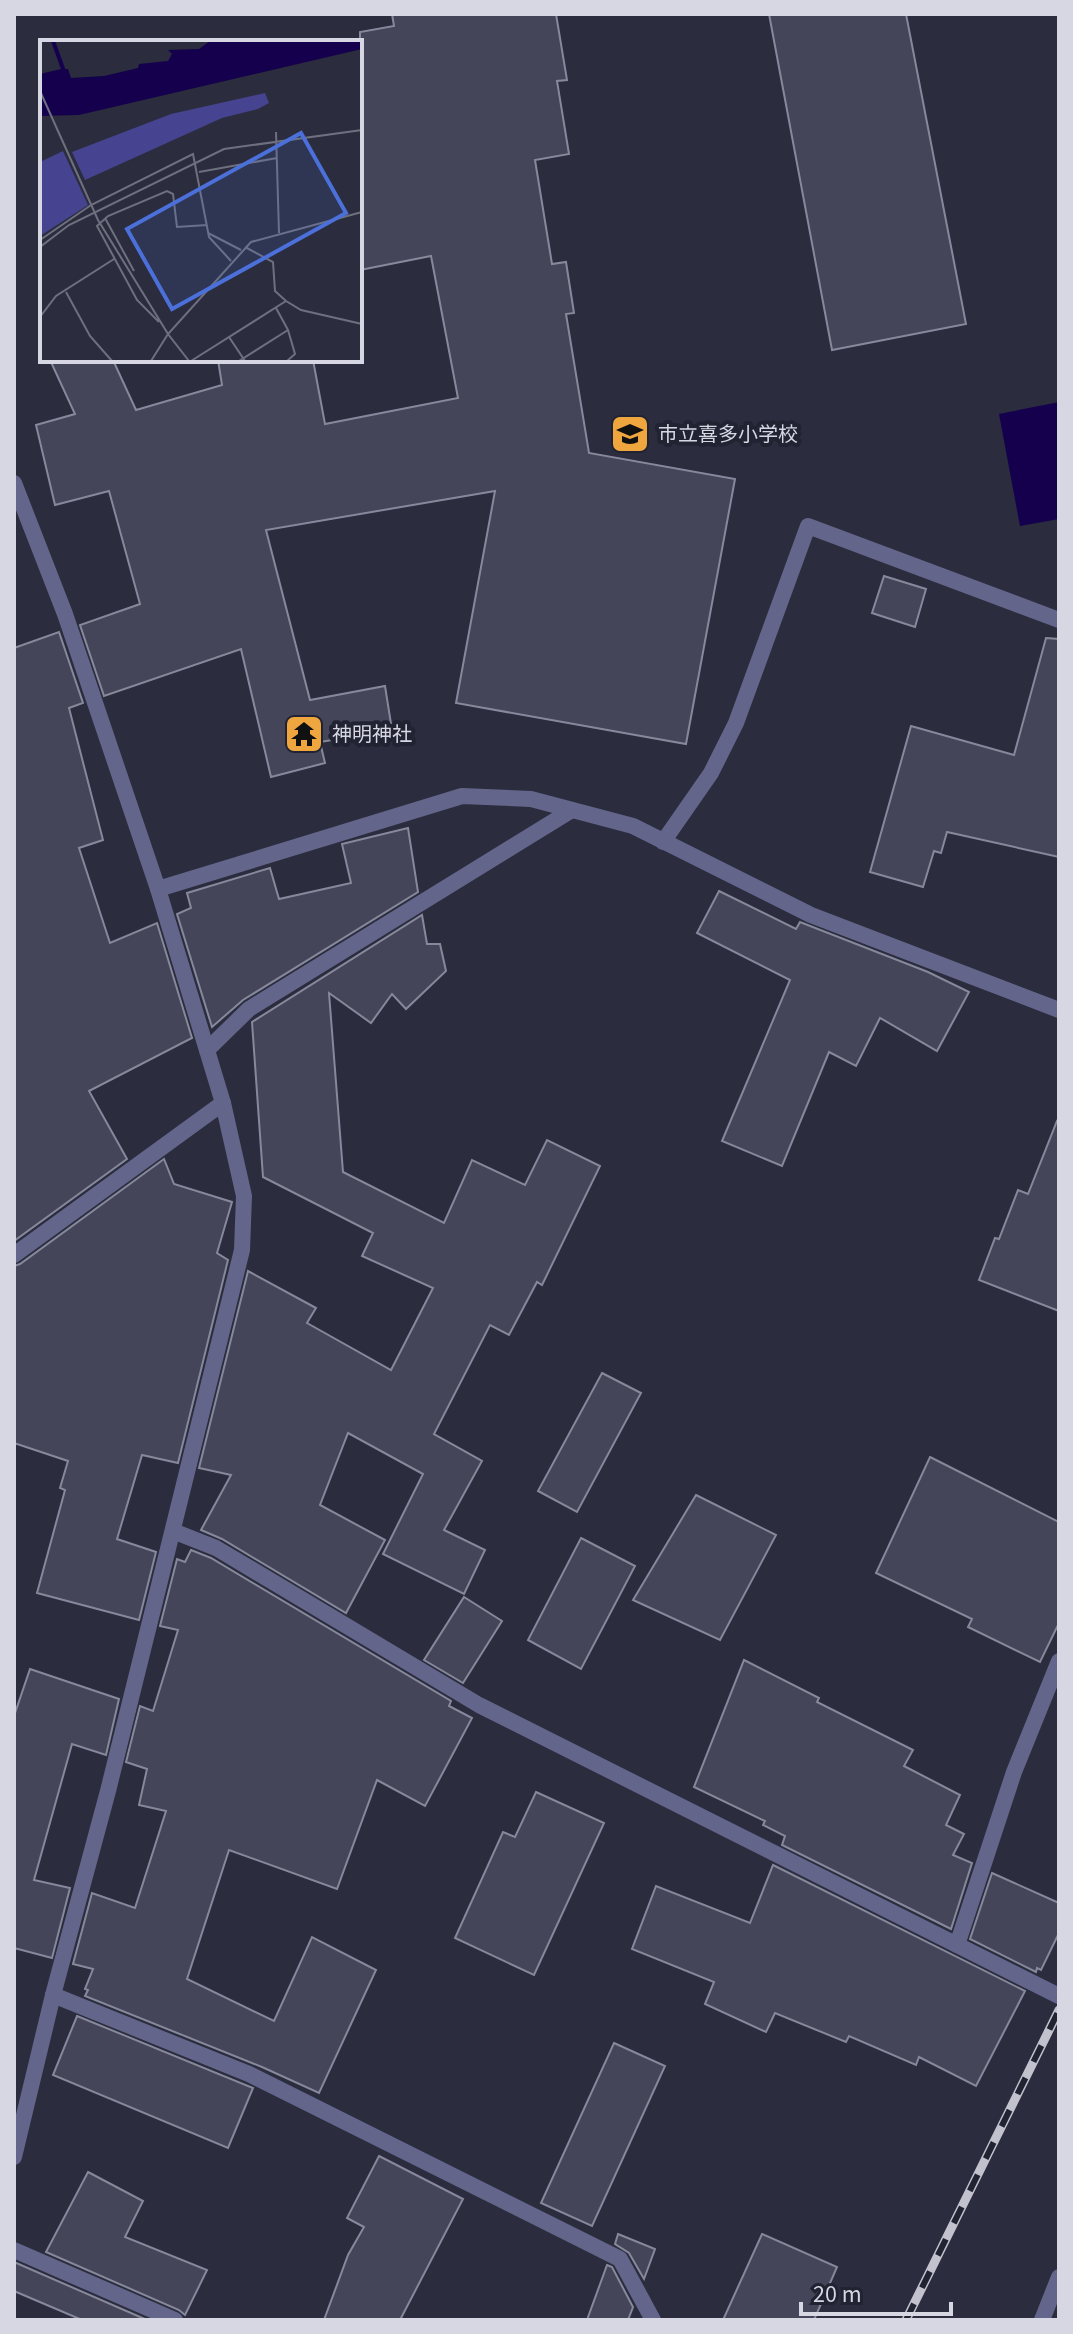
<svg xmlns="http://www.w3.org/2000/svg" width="1073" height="2334" viewBox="0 0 1073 2334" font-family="'Source Sans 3','Noto Sans JP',sans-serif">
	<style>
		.water { fill: #15004d }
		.building { fill: #444558; stroke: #86889c; stroke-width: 2 }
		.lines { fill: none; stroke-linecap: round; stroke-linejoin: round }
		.service { stroke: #63668a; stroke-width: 16 }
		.minor { stroke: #63668a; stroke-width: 16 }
		.rail-casing { stroke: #c1c2ce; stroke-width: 9 }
		.rail { stroke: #212232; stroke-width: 6; stroke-dasharray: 18; stroke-linecap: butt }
		.labels { text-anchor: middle; stroke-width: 8; stroke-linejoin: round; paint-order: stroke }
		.poi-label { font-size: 20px; fill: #d6d7e2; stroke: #212232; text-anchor: start }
		.inset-river { fill: none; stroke: #15004d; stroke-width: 4 }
		.inset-road { fill: none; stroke: #6f707f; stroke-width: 2 }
		.view { fill: #4b70da; fill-opacity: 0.15; stroke: #4b70da; stroke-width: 4 }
		.inset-edge { fill: none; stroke: #d6d7e2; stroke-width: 4 }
	</style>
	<rect width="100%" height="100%" fill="#2b2c3d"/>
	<path class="water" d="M1059,402V519L1020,526L999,414Z"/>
	<g class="building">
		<path d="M392,14H556L567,80L557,81L569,154L535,160L552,264L566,262L574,313L566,314L589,453L735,479L686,744L456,703L495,491L266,530L310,700L385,686L392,730L320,742L325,763L271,777L241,649L104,696L80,625L140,604L109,491L55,505L36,425L75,414L50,360H113L136,410L222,385L218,360H313L325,424L458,398L431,256L360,270V32L394,26Z"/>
		<path d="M769,14H906L966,324L832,350Z"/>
		<path d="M884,576L926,589L915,627L872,613Z"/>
		<path d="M59,632L83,703L69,708L103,840L79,848L110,943L157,923L192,1038L89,1091L127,1159L14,1241V648Z"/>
		<path d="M1046,638L1059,639V857L947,832L941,853L934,851L923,887L870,872L911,726L1014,755Z"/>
		<path d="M408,828L418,892L243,1000L212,1027L177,914L191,908L187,893L270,868L279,899L351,883L342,844Z"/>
		<path d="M719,891L796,929L800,922L928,972L969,992L937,1051L880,1018L856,1066L829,1052L782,1166L722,1141L790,980L697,933Z"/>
		<path d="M422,915L427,944H440L446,971L406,1009L392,994L371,1023L329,993L343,1172L444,1223L472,1160L525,1185L547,1140L600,1166L542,1285L537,1282L509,1335L490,1325L434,1434L482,1461L444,1530L485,1550L464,1594L383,1554L423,1474L348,1433L320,1505L385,1540L346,1613L222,1539L201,1530L231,1475L199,1468L248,1271L316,1308L307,1323L391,1370L433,1288L362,1256L373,1233L263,1177L252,1022Z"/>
		<path d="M1057,1121L1059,1122V1311L979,1280L995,1238L999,1239L1018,1190L1028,1194Z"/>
		<path d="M164,1159L174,1184L232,1202L217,1253L228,1260L178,1463L142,1455L117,1539L156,1552L139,1620L37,1593L65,1490L60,1488L68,1461L14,1443V1266L20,1264Z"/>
		<path d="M602,1373L641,1393L577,1512L538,1491Z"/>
		<path d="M930,1457L1059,1522V1623L1040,1662L968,1627L972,1619L876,1573Z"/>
		<path d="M696,1495L776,1535L720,1640L633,1600Z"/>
		<path d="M581,1538L635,1566L581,1669L528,1640Z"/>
		<path d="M191,1550L211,1558L451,1701L449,1706L472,1718L425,1806L377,1780L337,1889L229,1850L187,1979L274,2021L312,1937L376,1970L319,2093L262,2067L85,1996L88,1990L85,1989L93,1969L73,1964L92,1893L135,1908L166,1811L139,1805L147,1769L126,1762L140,1706L153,1711L178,1630L160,1626L177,1559L185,1562Z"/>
		<path d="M464,1597L502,1621L463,1683L424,1660Z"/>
		<path d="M744,1660L819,1698L817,1702L913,1750L904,1766L960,1795L946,1825L964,1834L953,1855L972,1863L951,1929L782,1845L785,1836L763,1825L765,1821L694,1787Z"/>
		<path d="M30,1669L119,1699L106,1755L72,1744L34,1880L70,1888L52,1958L14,1948V1716Z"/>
		<path d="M536,1792L604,1823L534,1975L455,1938L503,1832L515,1837Z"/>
		<path d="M773,1865L1025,1991L976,2086L919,2057L916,2065L849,2036L846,2042L775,2013L766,2032L705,2004L714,1982L632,1949L656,1886L750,1923Z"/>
		<path d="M992,1873L1059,1903V1933L1041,1970L1037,1968L1036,1972L970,1939Z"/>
		<path d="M77,2016L253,2088L228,2148L53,2075Z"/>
		<path d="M614,2043L665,2066L592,2226L541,2203Z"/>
		<path d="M379,2156L463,2199L400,2320H324L348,2255L364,2227L347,2218Z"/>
		<path d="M88,2172L143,2201L125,2237L207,2270L185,2315L179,2310L46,2252Z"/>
		<path d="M618,2234L655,2249L644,2279L629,2253L615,2244Z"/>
		<path d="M762,2234L837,2267L814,2320H723Z"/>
		<path d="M14,2262L147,2320H82L14,2291Z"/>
		<path d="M607,2265L612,2267L633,2307L628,2320H587Z"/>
	</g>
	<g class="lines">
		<g class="service">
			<path d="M53,1995L249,2074L620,2259L653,2320"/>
			<path d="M14,2250L175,2320"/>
		</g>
		<g class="minor">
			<path d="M14,483L65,614L158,889L223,1103L244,1196L242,1250L108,1791L53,1995L14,2157"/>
			<path d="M663,842L711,773L736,723L808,526L1059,620"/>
			<path d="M158,889L462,796L531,799L633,826L811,915L1059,1010"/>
			<path d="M207,1050L249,1009L572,810"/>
			<path d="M14,1255L223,1103"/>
			<path d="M173,1531L216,1548L479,1705L1059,1996"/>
			<path d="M957,1945L1014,1772L1059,1661"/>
			<path d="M1042,2320L1059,2277"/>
		</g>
		<defs>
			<path id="rail" d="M906,2320L1059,2010"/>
		</defs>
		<use href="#rail" class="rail-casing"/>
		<use href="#rail" class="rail"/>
	</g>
	<defs>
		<symbol id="school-square" viewBox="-11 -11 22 22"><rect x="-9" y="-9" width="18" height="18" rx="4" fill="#f0a63f" stroke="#212232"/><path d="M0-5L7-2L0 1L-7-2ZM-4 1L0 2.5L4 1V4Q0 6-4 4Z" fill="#111"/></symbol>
		<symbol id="temple-square" viewBox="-11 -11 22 22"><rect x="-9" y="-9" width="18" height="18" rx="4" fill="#f0a63f" stroke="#212232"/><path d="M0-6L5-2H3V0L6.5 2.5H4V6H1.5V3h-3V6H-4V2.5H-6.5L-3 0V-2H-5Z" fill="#111"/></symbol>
	</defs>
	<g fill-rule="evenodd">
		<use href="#school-square" x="608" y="412" width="44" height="44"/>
		<use href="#temple-square" x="282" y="712" width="44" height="44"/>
	</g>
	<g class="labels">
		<g class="poi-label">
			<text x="658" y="441">市立喜多小学校</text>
			<text x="332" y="741">神明神社</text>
		</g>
	</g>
	<g transform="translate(40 40)">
		<rect width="322" height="322" fill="#2b2c3d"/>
		<path d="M225,53L229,63L218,69L182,78L45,140L32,112L131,74ZM23,111L48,165L0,196V122Z" fill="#464490"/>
		<path d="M170,1H322V9L39,75L0,76V34L21,29H28L31,38L64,36L98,28L99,24L128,21L132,14L128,10L159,9Z" fill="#15004d"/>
		<path class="inset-river" d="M13,1L26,37"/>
		<path class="inset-road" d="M0,51L58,180L128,294L111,321M236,92L239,193M159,132L237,118M65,178L94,231M168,193L201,210M0,200L51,165L153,114L169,197L191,221M0,207L29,185L184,109L322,90M205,207L233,222L235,251L246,261L261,270L322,284M26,252L50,296L72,321M0,277L16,256L74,219M119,282L97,260L57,186L68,176L127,151L133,154L137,187L167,185M189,297L205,321M149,321L128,294L211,202L322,172M151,321L246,261M199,321L248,290L236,268M247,321L255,314L248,290"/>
		<path class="view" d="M261,93L306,173L132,269L87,189Z"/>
		<rect width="322" height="322" class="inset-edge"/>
	</g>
	<rect width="1073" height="2334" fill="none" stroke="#d6d7e2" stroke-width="32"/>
	<path d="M801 2302v12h150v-12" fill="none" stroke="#d6d7e2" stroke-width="4"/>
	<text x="813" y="2302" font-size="24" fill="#d6d7e2" stroke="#212232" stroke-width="6" paint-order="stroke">20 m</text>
</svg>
